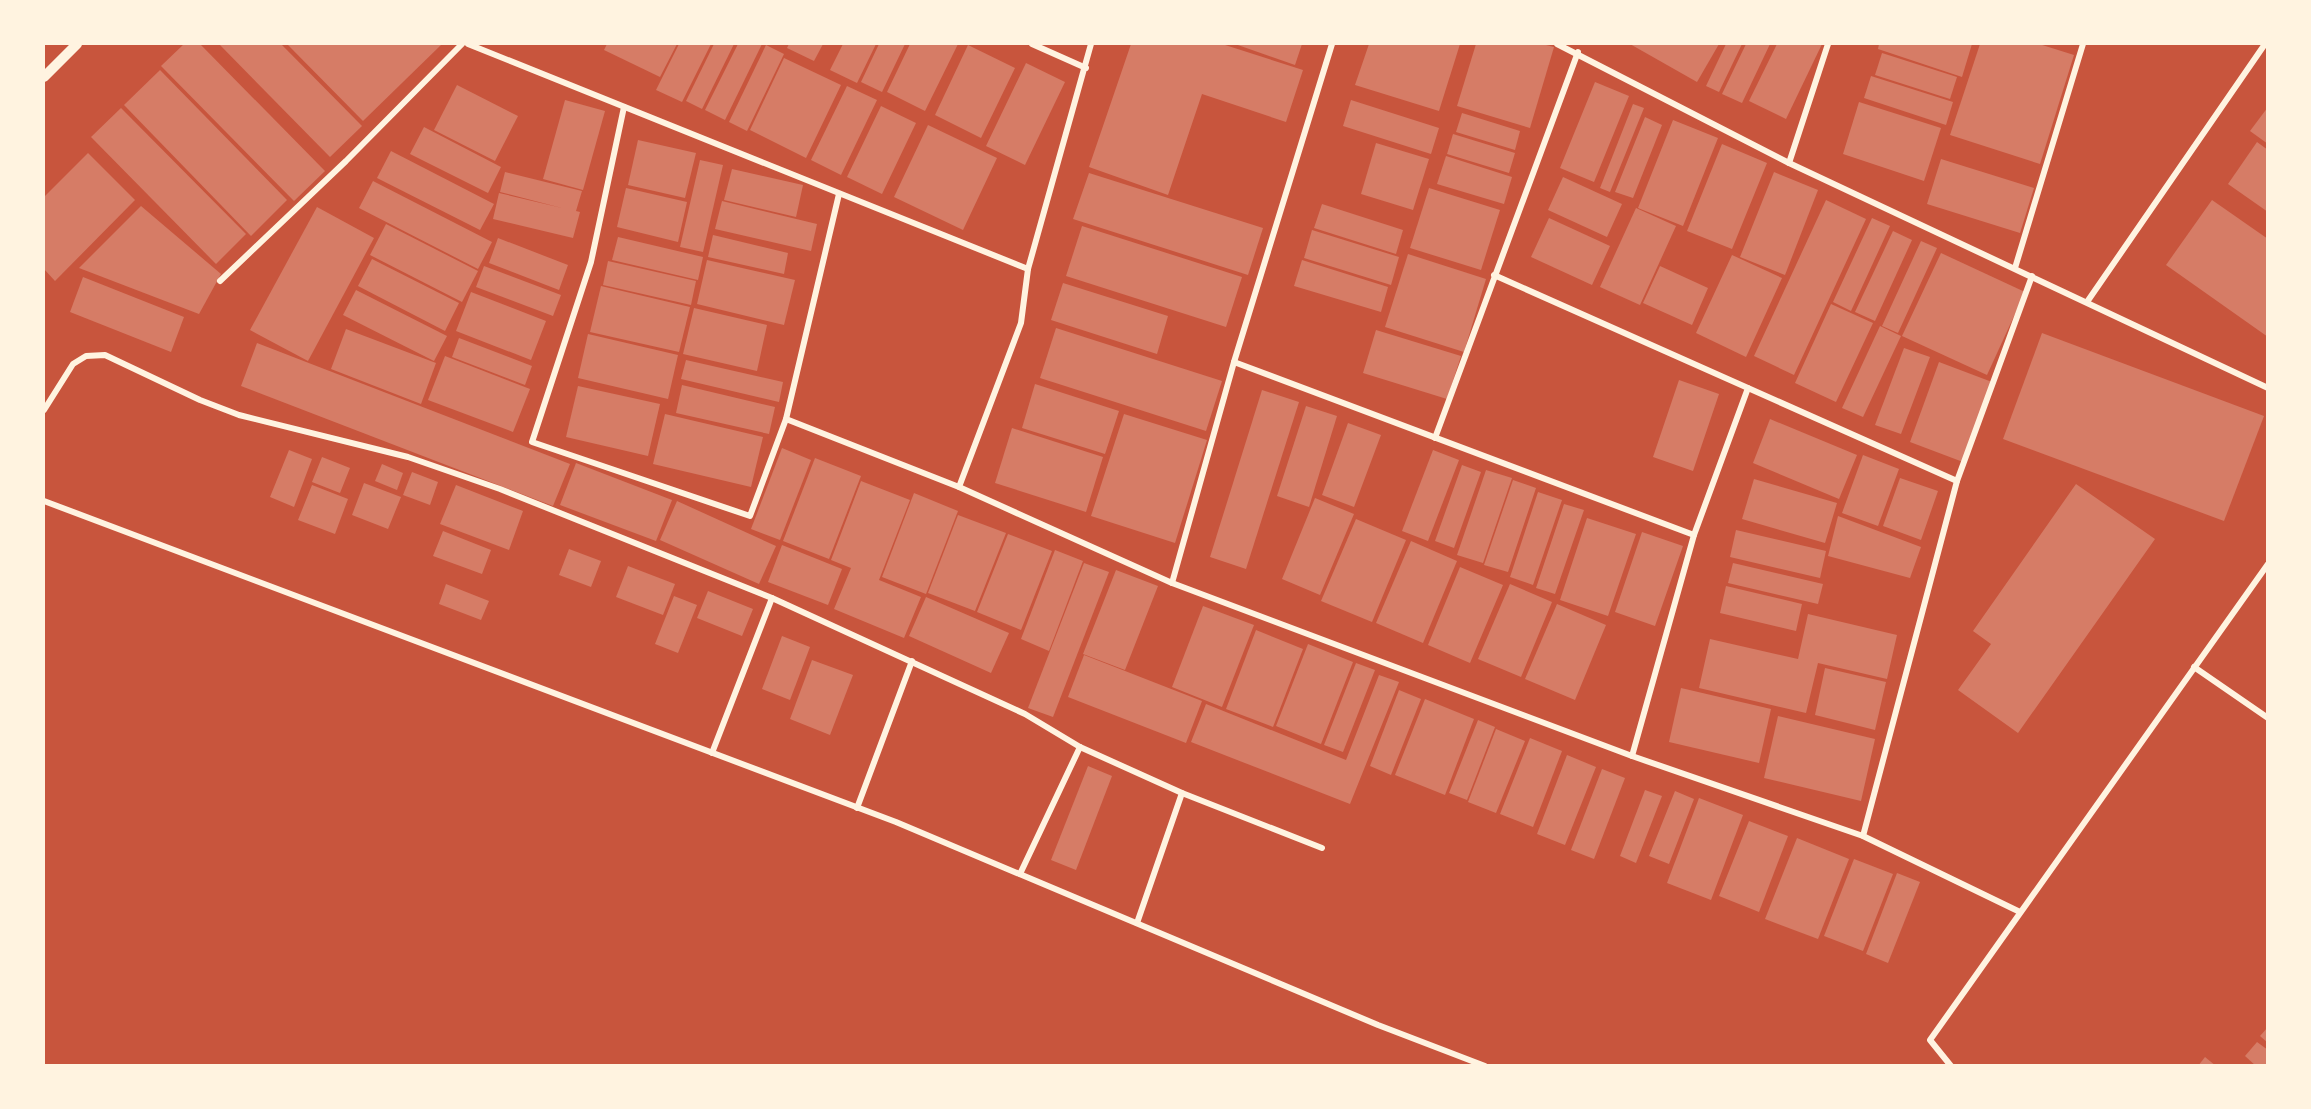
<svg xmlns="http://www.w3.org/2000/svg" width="2311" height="1109" viewBox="0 0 2311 1109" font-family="Overpass,sans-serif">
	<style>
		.building { fill: #d67c66 }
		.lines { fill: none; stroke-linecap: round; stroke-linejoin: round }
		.minor { stroke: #fff3e0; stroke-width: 6 }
		.tertiary { stroke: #fff3e0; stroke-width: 10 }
	</style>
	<rect width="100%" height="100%" fill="#c8553d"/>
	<g class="building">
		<path d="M184,44H200L325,171L294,201L161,66Z"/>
		<path d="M219,44H281L362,126L330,157Z"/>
		<path d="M287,44H442L363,121Z"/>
		<path d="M607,44H677L660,77L604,50Z"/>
		<path d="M679,44H711L682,102L656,90Z"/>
		<path d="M714,44H734L702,109L686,101Z"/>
		<path d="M738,44H762L725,120L705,110Z"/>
		<path d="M789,44H823L814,61L787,48Z"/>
		<path d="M843,44H876L857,83L830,70Z"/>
		<path d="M879,44H905L882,92L861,82Z"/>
		<path d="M910,44H958L925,111L887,92Z"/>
		<path d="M1131,44H1222L1303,70L1286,122L1202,94L1168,195L1089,167Z"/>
		<path d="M1235,44H1302L1295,65Z"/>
		<path d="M1369,44H1460L1439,111L1355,85Z"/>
		<path d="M1476,44H1542L1554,47L1530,128L1457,106Z"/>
		<path d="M1630,44H1719L1697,82Z"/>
		<path d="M1726,44H1742L1719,92L1706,86Z"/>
		<path d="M1746,44H1770L1742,103L1722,94Z"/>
		<path d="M1777,44H1822L1786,119L1749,101Z"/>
		<path d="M1879,44H1972L1962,77L1878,49Z"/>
		<path d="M1980,44H2039L2074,55L2040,164L1950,135Z"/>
		<path d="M766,45L784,54L747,131L729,122Z"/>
		<path d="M968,45L1015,68L981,138L935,115Z"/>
		<path d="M1882,53L1957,77L1950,99L1875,75Z"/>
		<path d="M784,58L841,85L806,158L750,130Z"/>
		<path d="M1026,63L1065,82L1025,165L986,146Z"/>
		<path d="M160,70L287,200L251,236L124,105Z"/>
		<path d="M1871,76L1953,102L1946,125L1864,98Z"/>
		<path d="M1595,82L1629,96L1594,182L1560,168Z"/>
		<path d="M457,85L518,116L495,161L434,130Z"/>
		<path d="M847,86L877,100L841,175L811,160Z"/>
		<path d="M565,100L605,111L583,190L543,179Z"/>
		<path d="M1351,100L1439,128L1431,154L1343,126Z"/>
		<path d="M1859,102L1941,128L1924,181L1843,154Z"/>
		<path d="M1633,104L1644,108L1610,192L1600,188Z"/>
		<path d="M881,106L916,123L882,194L847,177Z"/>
		<path d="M2268,107V144L2250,131Z"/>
		<path d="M121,108L246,234L216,264L91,137Z"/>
		<path d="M1462,113L1520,131L1515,150L1456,132Z"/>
		<path d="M1645,117L1662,125L1633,198L1615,192Z"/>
		<path d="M1673,120L1718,138L1683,226L1638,208Z"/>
		<path d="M928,125L997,158L963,230L894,197Z"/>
		<path d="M424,127L501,167L488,193L410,154Z"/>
		<path d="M1453,134L1515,153L1509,173L1447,154Z"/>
		<path d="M638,140L696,153L685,198L628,185Z"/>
		<path d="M2257,142L2268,150V212L2228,184Z"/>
		<path d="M1376,143L1429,159L1413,210L1361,194Z"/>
		<path d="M1722,144L1767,163L1732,249L1687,231Z"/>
		<path d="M391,151L494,204L480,230L377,178Z"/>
		<path d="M88,153L135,200L55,281L44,269V197Z"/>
		<path d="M1446,156L1512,177L1504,204L1437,184Z"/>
		<path d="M1941,159L2034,188L2020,233L1927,204Z"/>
		<path d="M700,160L723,165L703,252L680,247Z"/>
		<path d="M732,169L803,185L796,217L724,200Z"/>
		<path d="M505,172L582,191L576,211L580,212L573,238L493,219L499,193L562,208L500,192Z"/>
		<path d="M1774,172L1818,190L1785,275L1740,257Z"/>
		<path d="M1089,173L1263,228L1248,275L1073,219Z"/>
		<path d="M1563,177L1622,204L1607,237L1548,210Z"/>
		<path d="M373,181L492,242L478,269L359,208Z"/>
		<path d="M626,188L687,202L678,242L617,227Z"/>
		<path d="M1429,188L1500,210L1481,270L1410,248Z"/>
		<path d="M1826,200L1866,219L1794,375L1754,356Z"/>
		<path d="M2212,200L2268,239V337L2166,265Z"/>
		<path d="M722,201L817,224L811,251L715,229Z"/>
		<path d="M1322,204L1403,230L1396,254L1314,228Z"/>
		<path d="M141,206L221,274L199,314L79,268Z"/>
		<path d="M317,207L374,238L308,361L250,330Z"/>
		<path d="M1636,208L1676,226L1640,305L1600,287Z"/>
		<path d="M1549,218L1610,246L1592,285L1531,257Z"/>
		<path d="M1872,218L1890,226L1851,311L1833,302Z"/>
		<path d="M386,224L478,271L462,302L370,255Z"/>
		<path d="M1082,226L1242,277L1226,327L1066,276Z"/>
		<path d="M1312,230L1399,257L1391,285L1304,258Z"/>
		<path d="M1893,231L1912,240L1875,321L1855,312Z"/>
		<path d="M713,235L788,253L784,274L708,257Z"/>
		<path d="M618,237L703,257L698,280L612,260Z"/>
		<path d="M498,238L568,265L559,290L489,263Z"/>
		<path d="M1921,241L1937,248L1898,333L1882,326Z"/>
		<path d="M1941,253L2025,292L1987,375L1902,336Z"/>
		<path d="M1408,254L1486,279L1464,352L1385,327Z"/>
		<path d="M1732,255L1782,278L1746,357L1696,333Z"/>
		<path d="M372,259L459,303L445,331L358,286Z"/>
		<path d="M707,260L795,280L784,325L697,304Z"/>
		<path d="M1302,260L1388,287L1381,312L1294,286Z"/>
		<path d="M608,261L696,281L691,305L603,285Z"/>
		<path d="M484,266L561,295L553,316L476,287Z"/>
		<path d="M1660,266L1708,288L1692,325L1643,303Z"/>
		<path d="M83,277L184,317L171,352L70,312Z"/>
		<path d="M1063,283L1168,316L1157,354L1051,320Z"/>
		<path d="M601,286L690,307L679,352L590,332Z"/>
		<path d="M356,290L447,336L434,361L343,315Z"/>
		<path d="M471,292L546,321L531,360L456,331Z"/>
		<path d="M1831,304L1873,323L1836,402L1795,383Z"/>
		<path d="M694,308L767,325L757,371L683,354Z"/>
		<path d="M1880,326L1901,336L1863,417L1842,408Z"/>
		<path d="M1056,328L1222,381L1206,431L1040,378Z"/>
		<path d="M346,329L436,363L421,404L331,369Z"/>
		<path d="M1376,330L1461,356L1447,399L1363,373Z"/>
		<path d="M2042,333L2264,416L2224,521L2003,439Z"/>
		<path d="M588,334L678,355L668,399L578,378Z"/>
		<path d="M459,338L532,366L525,385L452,357Z"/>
		<path d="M257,343L570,464L553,506L241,386Z"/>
		<path d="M1904,348L1930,357L1901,434L1875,425Z"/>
		<path d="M445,356L530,389L513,432L428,400Z"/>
		<path d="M686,360L783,382L779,402L681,379Z"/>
		<path d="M1939,362L1992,382L1963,462L1910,442Z"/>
		<path d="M1679,380L1719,394L1693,471L1653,457Z"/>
		<path d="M1035,384L1119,411L1105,454L1022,428Z"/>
		<path d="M682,385L775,407L769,434L676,413Z"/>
		<path d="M578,386L660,404L648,456L566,437Z"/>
		<path d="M1262,390L1299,402L1246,569L1210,557Z"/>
		<path d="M1306,406L1337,416L1309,507L1277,496Z"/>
		<path d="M665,414L763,437L751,487L653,464Z"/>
		<path d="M1124,414L1207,440L1175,543L1091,516Z"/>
		<path d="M1770,419L1857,455L1839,499L1753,463Z"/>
		<path d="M1348,423L1381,435L1354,507L1322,495Z"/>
		<path d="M1012,428L1103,457L1086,512L995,483Z"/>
		<path d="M782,448L811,460L780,540L751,529Z"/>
		<path d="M289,450L312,459L294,507L270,497Z"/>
		<path d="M1433,450L1459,460L1428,541L1402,531Z"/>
		<path d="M1863,455L1899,469L1878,526L1842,513Z"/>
		<path d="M322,457L350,468L340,493L312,482Z"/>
		<path d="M815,458L861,476L829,559L783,541Z"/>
		<path d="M576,463L672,500L656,541L560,505Z"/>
		<path d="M382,464L403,473L397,490L375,481Z"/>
		<path d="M1462,465L1481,472L1454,548L1435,541Z"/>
		<path d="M1486,470L1512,478L1483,563L1457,555Z"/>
		<path d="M412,472L438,482L430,505L403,495Z"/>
		<path d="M1900,478L1938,491L1921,540L1883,526Z"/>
		<path d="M1754,479L1837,503L1825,543L1742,519Z"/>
		<path d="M1513,480L1536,488L1508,572L1484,565Z"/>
		<path d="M861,481L910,500L879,580L921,597L904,638L834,609L851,568L831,560Z"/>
		<path d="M364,483L401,497L388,529L352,515Z"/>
		<path d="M2076,484L2155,539L2018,733L1958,690L1991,644L1973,631Z"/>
		<path d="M312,485L348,499L335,534L298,520Z"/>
		<path d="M456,485L523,511L509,550L440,524Z"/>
		<path d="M1538,492L1562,500L1533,585L1510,577Z"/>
		<path d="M914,493L958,511L926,594L882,577Z"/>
		<path d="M1315,498L1354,514L1320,595L1282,579Z"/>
		<path d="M677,501L776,546L759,584L660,540Z"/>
		<path d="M1564,504L1584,510L1555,594L1536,588Z"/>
		<path d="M958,515L1006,533L975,611L928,593Z"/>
		<path d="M1838,516L1921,547L1910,578L1828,556Z"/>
		<path d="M1587,518L1636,534L1608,616L1560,600Z"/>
		<path d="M1356,519L1406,540L1372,622L1321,601Z"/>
		<path d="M1736,530L1826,551L1820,578L1730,557Z"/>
		<path d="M443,531L491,550L482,574L433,556Z"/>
		<path d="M1642,532L1683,546L1655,626L1615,612Z"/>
		<path d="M1008,534L1052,551L1021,630L977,612Z"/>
		<path d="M1411,541L1457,561L1423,643L1376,623Z"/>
		<path d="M782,545L842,569L828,605L768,582Z"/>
		<path d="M569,549L601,561L591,587L559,575Z"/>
		<path d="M1055,550L1083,561L1049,651L1021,639Z"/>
		<path d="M1084,563L1109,572L1053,717L1028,708Z"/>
		<path d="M1733,563L1823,584L1818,604L1728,583Z"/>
		<path d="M628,566L675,584L663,615L616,597Z"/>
		<path d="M1460,567L1503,585L1470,663L1428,645Z"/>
		<path d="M1116,570L1158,586L1125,670L1083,654Z"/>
		<path d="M446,584L489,601L481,620L439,604Z"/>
		<path d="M1510,584L1552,602L1521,677L1478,659Z"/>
		<path d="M1726,586L1802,604L1796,631L1720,613Z"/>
		<path d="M708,591L753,609L742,636L697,618Z"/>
		<path d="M674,596L697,605L678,653L655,644Z"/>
		<path d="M926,597L1009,633L991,673L909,636Z"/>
		<path d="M1557,604L1606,625L1575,700L1525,679Z"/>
		<path d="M1203,606L1254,625L1222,707L1172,687Z"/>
		<path d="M1808,614L1897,635L1887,679L1818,663L1806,713L1699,688L1710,639L1798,659Z"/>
		<path d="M1256,630L1303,649L1273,727L1226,709Z"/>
		<path d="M782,636L810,647L790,700L762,689Z"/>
		<path d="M1308,644L1353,662L1321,744L1276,726Z"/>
		<path d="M1084,655L1202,701L1186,743L1068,697Z"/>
		<path d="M812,660L853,675L830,735L790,719Z"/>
		<path d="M1356,663L1375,670L1343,752L1324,745Z"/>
		<path d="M1825,668L1886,682L1875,730L1815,715Z"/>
		<path d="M1379,675L1399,682L1350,804L1191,742L1206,704L1346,760Z"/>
		<path d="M1681,688L1771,709L1759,763L1669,742Z"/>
		<path d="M1399,690L1421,699L1391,775L1370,766Z"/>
		<path d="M1425,699L1474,719L1445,795L1395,775Z"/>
		<path d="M1778,716L1875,739L1861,801L1764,778Z"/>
		<path d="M1478,720L1495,727L1467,800L1449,793Z"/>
		<path d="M1496,729L1525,741L1496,813L1468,802Z"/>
		<path d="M1530,738L1562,751L1533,827L1500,814Z"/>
		<path d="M1567,755L1596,767L1565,845L1537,834Z"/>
		<path d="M1088,766L1112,776L1076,870L1051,860Z"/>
		<path d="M1602,769L1625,778L1594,859L1571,850Z"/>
		<path d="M1645,790L1662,796L1636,863L1620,856Z"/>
		<path d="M1675,791L1694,799L1669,864L1649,856Z"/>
		<path d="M1699,798L1743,815L1711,900L1667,883Z"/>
		<path d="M1749,821L1788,836L1759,912L1719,896Z"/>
		<path d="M1797,838L1849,859L1818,939L1765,919Z"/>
		<path d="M1854,859L1893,874L1863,951L1824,936Z"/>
		<path d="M1897,873L1920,882L1888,963L1866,954Z"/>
		<path d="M2268,1027V1043L2260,1036Z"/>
		<path d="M2257,1042L2268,1050V1066H2256L2245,1056Z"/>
		<path d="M2205,1057L2216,1066H2198Z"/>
	</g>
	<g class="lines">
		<g class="minor">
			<path d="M468,44L1028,269"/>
			<path d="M1032,44L1086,68"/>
			<path d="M1557,44L1789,163L2268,388"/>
			<path d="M624,107L591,262L532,442L750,516L786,419L839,194"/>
			<path d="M1789,163L1828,44"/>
			<path d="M2015,268L2083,44"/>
			<path d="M1494,275L1957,481"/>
			<path d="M220,281L346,161L462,44"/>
			<path d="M2087,302L2265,44"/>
			<path d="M1234,362L1694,535"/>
			<path d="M44,410L73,364L86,356L105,355L200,400L239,415L408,457L500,489L772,598L1025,714L1080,747L1182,793L1322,848"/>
			<path d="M786,419L959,487L1172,583L1632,756L1863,836L2020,912"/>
			<path d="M1435,438L1578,52"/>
			<path d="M959,487L1021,323L1028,269L1091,44"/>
			<path d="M44,501L896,822L1378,1025L1485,1066"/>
			<path d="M1172,583L1234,362L1332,44"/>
			<path d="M2194,667L2268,718"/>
			<path d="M712,753L772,598"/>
			<path d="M1632,756L1694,535L1748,388"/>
			<path d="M857,808L912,661"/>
			<path d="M1863,836L1957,481L2032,276"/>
			<path d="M1020,874L1080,747"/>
			<path d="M1137,923L1182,793"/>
			<path d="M1951,1066L1930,1040L2268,564"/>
		</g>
		<path class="tertiary" d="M44,77L77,44"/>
	</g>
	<rect width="2311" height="1109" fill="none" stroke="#fff3e0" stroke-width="90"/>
</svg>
